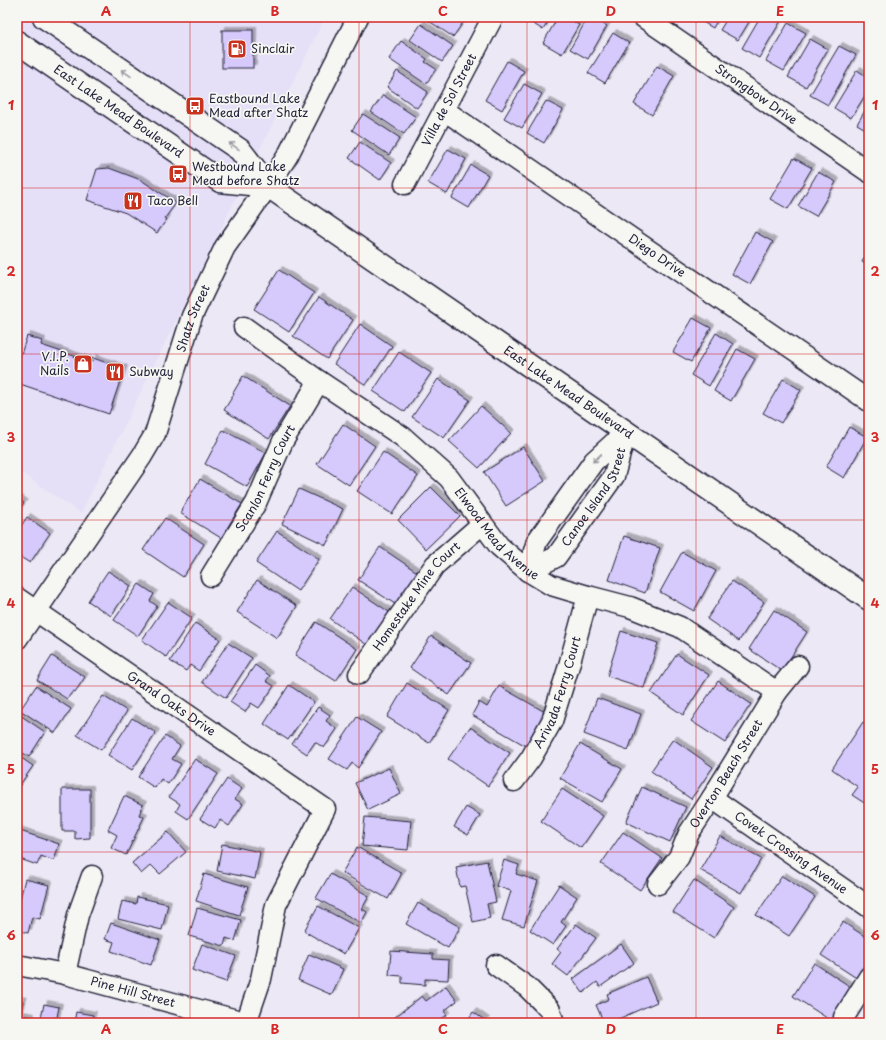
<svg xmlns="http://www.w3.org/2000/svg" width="886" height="1040" viewBox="0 0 886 1040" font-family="'Playpen Sans',sans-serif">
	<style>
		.built { fill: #e5dff7 }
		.building { fill: #d6c9fb; stroke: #22223b; filter: url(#shadow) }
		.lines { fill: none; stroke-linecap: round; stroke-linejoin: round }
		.minor-casing { stroke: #22223b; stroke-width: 23 }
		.major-casing { stroke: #22223b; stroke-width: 25 }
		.minor { stroke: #f6f6f2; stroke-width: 20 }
		.major { stroke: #f6f6f2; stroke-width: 22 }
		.oneway { stroke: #9797a0 }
		.grid { fill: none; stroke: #d62828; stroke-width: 1; stroke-opacity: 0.55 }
		.labels { text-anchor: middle; stroke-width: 3.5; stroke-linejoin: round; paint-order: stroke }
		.poi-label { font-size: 12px; fill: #22223b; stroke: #f6f6f2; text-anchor: start }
		.street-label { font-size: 12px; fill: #22223b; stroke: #f6f6f2 }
		.neatline { fill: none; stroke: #d62828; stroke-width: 1.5 }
		.grid-label { font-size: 13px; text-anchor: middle; font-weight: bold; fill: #d62828 }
	</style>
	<defs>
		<filter id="shadow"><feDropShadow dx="3.5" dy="-3.5" stdDeviation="0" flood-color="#0004"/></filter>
	</defs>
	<rect width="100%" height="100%" fill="#ece8f5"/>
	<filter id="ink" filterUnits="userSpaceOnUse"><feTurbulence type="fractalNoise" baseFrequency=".025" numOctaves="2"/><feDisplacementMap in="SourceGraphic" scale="8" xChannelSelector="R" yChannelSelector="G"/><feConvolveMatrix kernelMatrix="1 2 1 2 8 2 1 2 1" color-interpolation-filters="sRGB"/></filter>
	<g filter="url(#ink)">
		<path class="built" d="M17,17H325L81,513L17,470Z"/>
		<g class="building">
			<path d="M423,17H458L464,21L453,37Z"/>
			<path d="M527,17H551L543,30L526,19Z"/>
			<path d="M558,17H577L574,22L579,25L562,54L543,43Z"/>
			<path d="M588,17H591L607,26L588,59L570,49Z"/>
			<path d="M696,17H719L713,28L696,18Z"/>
			<path d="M728,17H752L738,40L720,30Z"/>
			<path d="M760,17H783L759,58L742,48Z"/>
			<path d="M788,23L806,33L784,71L766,61Z"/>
			<path d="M421,24L453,46L442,62L410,40Z"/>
			<rect x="222" y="30" width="31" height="38"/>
			<path d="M613,33L629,43L605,83L588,73Z"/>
			<path d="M810,39L828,49L806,87L788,77Z"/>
			<path d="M401,41L427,59L425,62L436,69L426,84L389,59Z"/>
			<path d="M839,46L856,55L828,105L810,95Z"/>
			<path d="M507,61L524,71L502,110L485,100Z"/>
			<path d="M657,66L674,76L652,115L634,104Z"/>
			<path d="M857,70L869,78V89L851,118L834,108Z"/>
			<path d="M397,71L428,92L417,108L387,87Z"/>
			<path d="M524,84L542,94L522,128L504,118Z"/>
			<path d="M383,95L416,117L404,134L371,112Z"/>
			<path d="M546,101L563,110L544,143L527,133Z"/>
			<path d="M869,104V131L857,124Z"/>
			<path d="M363,114L400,138L389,155L352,130Z"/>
			<path d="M360,142L391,163L380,180L349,158Z"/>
			<path d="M448,149L466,159L447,194L428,183Z"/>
			<path d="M794,158L812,168L788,209L770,199Z"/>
			<path d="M471,165L488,175L469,208L452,198Z"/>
			<path d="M109,168L141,180L176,203L165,218L167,219L157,233L126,213L87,200L97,169Z"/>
			<path d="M818,172L836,182L816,216L798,206Z"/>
			<path d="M755,232L773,242L750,284L732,274Z"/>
			<path d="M869,249V266L862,262Z"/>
			<path d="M279,270L314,293L289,332L254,309Z"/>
			<path d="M319,297L353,320L327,359L293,336Z"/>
			<path d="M693,318L711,328L691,362L673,352Z"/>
			<path d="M360,324L392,346L366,385L334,364Z"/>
			<path d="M716,333L733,344L709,386L691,375Z"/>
			<path d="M27,336L42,341L41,345L92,362L93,358L124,369L109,414L17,383V366Z"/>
			<path d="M737,349L755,359L731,401L714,391Z"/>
			<path d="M399,352L431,373L405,412L373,391Z"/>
			<path d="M243,376L290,406L269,439L224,410L234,394L233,393Z"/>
			<path d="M438,379L470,400L444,438L412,417Z"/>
			<path d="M783,379L801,390L781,423L763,413Z"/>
			<path d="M481,406L511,433L479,468L449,441Z"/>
			<path d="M343,424L375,446L349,485L317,464Z"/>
			<path d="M849,427L867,437L844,478L826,467Z"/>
			<path d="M223,430L266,453L247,487L205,464Z"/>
			<path d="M523,447L545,481L506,506L484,472Z"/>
			<path d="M383,452L418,476L392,514L357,491Z"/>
			<path d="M200,479L242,504L221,538L180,513Z"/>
			<path d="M431,487L460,516L426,549L398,520Z"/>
			<path d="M299,489L343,509L326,545L282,524Z"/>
			<path d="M17,498L24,503L17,513Z"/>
			<path d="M27,517L50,533L30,563L17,555V532Z"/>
			<path d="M165,518L204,544L183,577L143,550Z"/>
			<path d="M277,531L319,559L298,591L256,563Z"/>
			<path d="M624,536L660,548L645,593L609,580Z"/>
			<path d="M380,547L420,574L398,606L358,580Z"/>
			<path d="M682,552L716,571L694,611L660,592Z"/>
			<path d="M108,571L131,586L111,616L88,601Z"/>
			<path d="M257,580L297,606L277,638L237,612Z"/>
			<path d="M732,581L764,602L739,641L707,619Z"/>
			<path d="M139,584L154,594L150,601L157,606L138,636L114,620Z"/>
			<path d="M352,587L392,614L370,647L330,619Z"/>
			<path d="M168,602L192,618L166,657L142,640Z"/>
			<path d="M774,610L807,632L782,671L749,649Z"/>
			<path d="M316,622L357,649L336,681L295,655Z"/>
			<path d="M195,623L220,639L199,671L190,665L186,671L170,661Z"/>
			<path d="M621,631L658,643L644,688L607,676Z"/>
			<path d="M431,636L471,663L449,695L410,668Z"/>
			<path d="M228,643L252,658L226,698L202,682Z"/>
			<path d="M677,654L709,675L683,715L651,693Z"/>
			<path d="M52,656L85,677L75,692L73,691L67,699L37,680Z"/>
			<path d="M255,665L270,676L266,681L274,686L259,708L251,703L245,712L230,702Z"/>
			<path d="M718,681L751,704L725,743L691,721Z"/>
			<path d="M407,683L449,710L429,743L387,717Z"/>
			<path d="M289,685L314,702L288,740L264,724Z"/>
			<path d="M36,686L71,709L55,733L20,710Z"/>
			<path d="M499,686L545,712L526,746L472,715L479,702L487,707Z"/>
			<path d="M103,696L127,711L101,750L77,735Z"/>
			<path d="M597,698L641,714L628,751L584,734Z"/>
			<path d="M318,707L330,715L326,721L337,729L324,748L315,742L307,754L292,744Z"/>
			<path d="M17,713L45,732L29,757L17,749Z"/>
			<path d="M357,717L381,732L358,768L352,763L347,770L329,759Z"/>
			<path d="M132,718L156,733L132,770L108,755Z"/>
			<path d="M863,722L869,726V806L852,795L858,787L832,769Z"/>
			<path d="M470,727L510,753L488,786L448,759Z"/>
			<path d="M165,736L180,746L172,759L181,764L168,784L161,779L155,788L138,777Z"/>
			<path d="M673,739L713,767L691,799L651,771Z"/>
			<path d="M580,744L622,769L602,802L560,778Z"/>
			<path d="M17,755L33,766L17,789Z"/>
			<path d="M195,759L218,774L188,819L176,811L180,804L169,797Z"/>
			<path d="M389,768L401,794L368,810L355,783Z"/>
			<path d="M227,779L242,789L235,799L243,804L229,826L220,820L215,828L200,819Z"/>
			<path d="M642,787L686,807L670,842L626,822Z"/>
			<path d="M62,789H90V838L75,839V831H62Z"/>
			<path d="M562,789L603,816L581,848L541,821Z"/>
			<path d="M124,796L143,805L139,815L144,817L126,855L111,848L117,835L108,830Z"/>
			<path d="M466,807L480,815L468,835L454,827Z"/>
			<path d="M365,817L411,821L408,850L362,846Z"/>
			<path d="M17,830L59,844L54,861L41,856L37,865L17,858Z"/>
			<path d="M168,832L186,852L160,874L151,865L141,874L132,863Z"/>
			<path d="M623,832L662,858L640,890L601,864Z"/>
			<path d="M720,836L761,859L741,893L700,870Z"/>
			<path d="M222,844L260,852L255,879L217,871Z"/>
			<path d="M357,847L402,873L388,899L342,873Z"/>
			<path d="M504,860L519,865L516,874L538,881L524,926L502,920L511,891L496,886Z"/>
			<path d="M487,861L496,902L487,904L490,918L473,922L465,886L460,887L456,867Z"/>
			<path d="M204,874L248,887L239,915L196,901Z"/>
			<path d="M330,874L369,896L362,909L367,912L361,923L316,898Z"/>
			<path d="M782,876L815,897L789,936L756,915Z"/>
			<path d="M25,879L49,885L40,919L32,917L28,933L17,930V911Z"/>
			<path d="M694,880L734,907L714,938L673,912Z"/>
			<path d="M559,885L577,897L561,922L566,926L553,945L530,930Z"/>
			<path d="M137,897L168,904L162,930L118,919L122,901L136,904Z"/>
			<path d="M418,903L460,927L448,948L406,924Z"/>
			<path d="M318,906L359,928L344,954L304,931Z"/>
			<path d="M197,908L241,920L235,941L226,938L224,946L189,936Z"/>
			<path d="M843,922L869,939V969L861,981L821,955Z"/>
			<path d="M111,923L160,940L151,965L111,951L114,942L105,939Z"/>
			<path d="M576,924L596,938L568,976L552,964L561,952L557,949Z"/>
			<path d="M202,944L236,956L226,982L192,970Z"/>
			<path d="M621,944L634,963L600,987L597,982L583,993L573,979Z"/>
			<path d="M391,951L433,954V959L449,960L448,980L425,979V985L402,983V976L389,975Z"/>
			<path d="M309,954L343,969L332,995L298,980Z"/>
			<path d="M814,963L854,989L833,1022L793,996Z"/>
			<path d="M646,977L657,1002L609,1023H604L596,1005L609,999L607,994Z"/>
			<path d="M446,986L457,1001L444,1011L447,1015L436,1023H400L395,1017L422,996L426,1001Z"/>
			<path d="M17,1000L23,1001L20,1015L31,1017L30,1023H17Z"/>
			<path d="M44,1004L59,1007L56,1022L61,1023H40Z"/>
			<path d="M76,1012L93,1015L91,1023H74Z"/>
			<path d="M473,1012L486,1021L484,1023H466Z"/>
		</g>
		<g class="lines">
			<defs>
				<g id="minor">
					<path id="s1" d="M643,17L869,172"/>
					<path id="s2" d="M444,110L869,401"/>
					<path id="s3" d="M405,184L493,17"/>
					<path id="s4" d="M244,327L319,381L403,437L449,478L499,546L528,571L551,585L588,596L630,607L680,627L777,692"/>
					<path id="s5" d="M528,571L556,557L614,476L626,432"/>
					<path d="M528,571L537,541L594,461L626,432"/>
					<path id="s6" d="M211,576L256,503L283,441L319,381"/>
					<path id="s7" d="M17,598L325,809L276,905L261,979L246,1023"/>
					<path id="s8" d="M17,639L142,456L155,434L192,316L225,247L268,186L288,155L358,17"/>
					<path id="s9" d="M359,674L435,565L482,524"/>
					<path id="s10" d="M514,781L531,758L552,721L568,669L588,596"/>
					<path id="s11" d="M712,798L869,907"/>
					<path id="s12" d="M658,884L679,857L689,833L712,798L777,692L798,666"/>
					<path id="s13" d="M17,965L65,974L248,1023"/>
					<path d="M496,965L527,987L550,1010L554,1023"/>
					<path d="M65,974L78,915L92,876"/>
					<path d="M844,1017L869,977"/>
				</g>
				<g id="major">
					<path id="s14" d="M44,17L240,150L268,186L869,599"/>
					<path id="s15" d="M17,42L220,181L268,186"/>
				</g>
			</defs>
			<use href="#minor" class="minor-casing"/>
			<use href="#major" class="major-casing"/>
			<use href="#minor" class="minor"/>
			<use href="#major" class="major"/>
		</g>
		<defs><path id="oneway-shaft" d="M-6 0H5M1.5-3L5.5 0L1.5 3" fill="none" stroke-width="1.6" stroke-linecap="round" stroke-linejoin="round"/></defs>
		<g class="oneway">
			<use href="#oneway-shaft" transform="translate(126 73) rotate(-146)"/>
			<use href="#oneway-shaft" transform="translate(234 146) rotate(-146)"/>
			<use href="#oneway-shaft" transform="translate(597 458) rotate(136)"/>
		</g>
	</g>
	<path class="grid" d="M190,17V1023M359,17V1023M527,17V1023M696,17V1023M17,188H869M17,354H869M17,520H869M17,686H869M17,852H869"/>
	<defs>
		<symbol id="fuel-square" viewBox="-11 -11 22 22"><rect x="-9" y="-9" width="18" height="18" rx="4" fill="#c8321e" stroke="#f6f6f2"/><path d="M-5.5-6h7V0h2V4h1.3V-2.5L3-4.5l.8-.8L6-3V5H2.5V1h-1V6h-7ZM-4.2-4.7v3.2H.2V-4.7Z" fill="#fff"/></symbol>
		<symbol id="bus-square" viewBox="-11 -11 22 22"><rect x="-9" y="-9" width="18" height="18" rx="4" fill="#c8321e" stroke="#f6f6f2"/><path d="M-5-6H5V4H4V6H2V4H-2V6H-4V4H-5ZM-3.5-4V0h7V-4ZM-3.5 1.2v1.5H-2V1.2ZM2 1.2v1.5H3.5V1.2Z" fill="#fff"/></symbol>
		<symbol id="restaurant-square" viewBox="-11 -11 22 22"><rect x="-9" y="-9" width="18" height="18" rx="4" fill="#c8321e" stroke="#f6f6f2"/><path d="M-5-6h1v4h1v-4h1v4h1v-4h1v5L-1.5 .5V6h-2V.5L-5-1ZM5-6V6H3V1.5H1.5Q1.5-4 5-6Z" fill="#fff"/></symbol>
		<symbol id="shop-square" viewBox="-11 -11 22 22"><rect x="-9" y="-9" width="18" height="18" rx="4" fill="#c8321e" stroke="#f6f6f2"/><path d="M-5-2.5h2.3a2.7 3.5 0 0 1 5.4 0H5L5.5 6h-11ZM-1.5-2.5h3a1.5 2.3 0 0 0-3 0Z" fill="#fff"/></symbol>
	</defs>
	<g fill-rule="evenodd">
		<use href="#fuel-square" x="226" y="38" width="22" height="22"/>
		<use href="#bus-square" x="184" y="95" width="22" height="22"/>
		<use href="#bus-square" x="167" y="163" width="22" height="22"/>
		<use href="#restaurant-square" x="122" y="190" width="22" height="22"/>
		<use href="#shop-square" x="72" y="353" width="22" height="22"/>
		<use href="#restaurant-square" x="104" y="361" width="22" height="22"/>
	</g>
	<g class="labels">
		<g class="poi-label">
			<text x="251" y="53">Sinclair</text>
			<text x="209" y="103">Eastbound Lake<tspan x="209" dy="14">Mead after Shatz</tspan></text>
			<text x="192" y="171">Westbound Lake<tspan x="192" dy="14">Mead before Shatz</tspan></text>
			<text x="147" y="205">Taco Bell</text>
			<text x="69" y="361" text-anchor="end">V.I.P.<tspan x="69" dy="14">Nails</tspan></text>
			<text x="129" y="376">Subway</text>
		</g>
		<g class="street-label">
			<text dy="4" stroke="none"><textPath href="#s1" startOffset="137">Strongbow Drive</textPath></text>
			<text dy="4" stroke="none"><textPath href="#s3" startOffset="95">Villa de Sol Street</textPath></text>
			<text dy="4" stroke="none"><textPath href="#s15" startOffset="123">East Lake Mead Boulevard</textPath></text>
			<text dy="4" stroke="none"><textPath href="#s2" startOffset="258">Diego Drive</textPath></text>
			<text dy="4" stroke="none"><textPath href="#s8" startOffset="369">Shatz Street</textPath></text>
			<text dy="4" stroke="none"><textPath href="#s14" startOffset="647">East Lake Mead Boulevard</textPath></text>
			<text dy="4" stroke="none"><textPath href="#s6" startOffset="112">Scanlon Ferry Court</textPath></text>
			<text dy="4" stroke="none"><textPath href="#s5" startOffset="103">Canoe Island Street</textPath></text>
			<text dy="4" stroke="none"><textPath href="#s4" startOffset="329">Elwood Mead Avenue</textPath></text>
			<text dy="4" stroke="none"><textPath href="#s9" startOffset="97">Homestake Mine Court</textPath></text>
			<text dy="4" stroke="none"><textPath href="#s10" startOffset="100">Arivada Ferry Court</textPath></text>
			<text dy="4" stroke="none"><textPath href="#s7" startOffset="187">Grand Oaks Drive</textPath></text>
			<text dy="4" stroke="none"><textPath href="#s12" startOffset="130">Overton Beach Street</textPath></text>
			<text dy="4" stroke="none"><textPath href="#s11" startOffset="96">Covek Crossing Avenue</textPath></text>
			<text dy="4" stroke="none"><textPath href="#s13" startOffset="119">Pine Hill Street</textPath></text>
		</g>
	</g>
	<rect width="886" height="1040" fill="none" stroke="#f6f6f2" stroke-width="44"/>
	<rect x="22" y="22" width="842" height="996" class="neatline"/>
	<g class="grid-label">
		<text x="106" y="16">A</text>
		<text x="275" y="16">B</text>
		<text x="443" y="16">C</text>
		<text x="611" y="16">D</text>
		<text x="780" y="16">E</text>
		<text x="11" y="110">1</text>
		<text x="875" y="110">1</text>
		<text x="11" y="276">2</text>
		<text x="875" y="276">2</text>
		<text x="11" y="442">3</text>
		<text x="875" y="442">3</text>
		<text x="11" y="608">4</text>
		<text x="875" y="608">4</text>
		<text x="11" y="774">5</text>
		<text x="875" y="774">5</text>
		<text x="11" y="940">6</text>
		<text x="875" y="940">6</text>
		<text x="106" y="1034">A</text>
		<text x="275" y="1034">B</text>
		<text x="443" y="1034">C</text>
		<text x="611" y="1034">D</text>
		<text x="780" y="1034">E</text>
	</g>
</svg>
